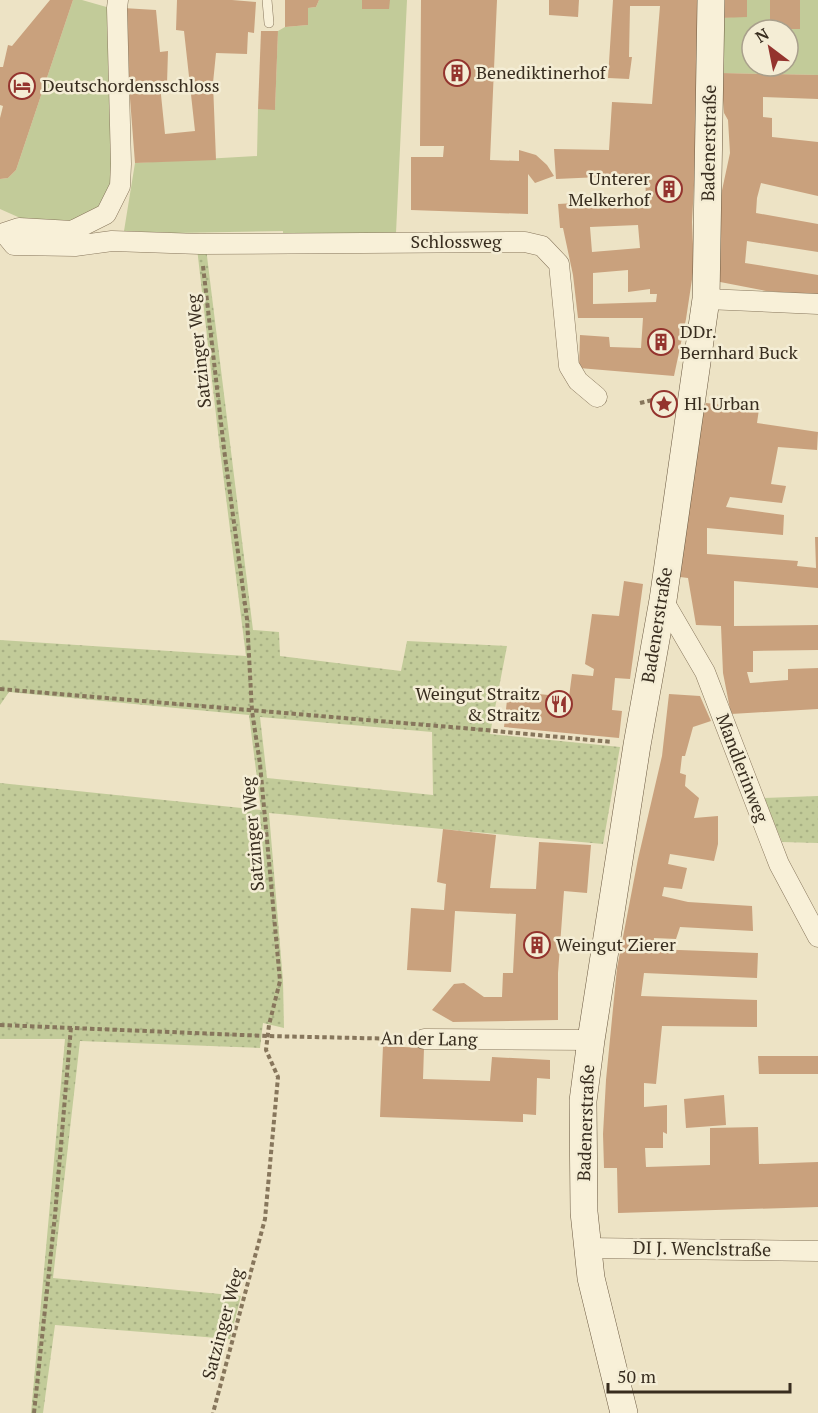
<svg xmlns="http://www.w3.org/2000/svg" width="818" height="1413" viewBox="0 0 818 1413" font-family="'PT Serif',serif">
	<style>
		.grass { fill: url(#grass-dots); fill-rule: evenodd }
		.garden { fill: #c2cb99; fill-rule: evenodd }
		.building { fill: #c9a17d; fill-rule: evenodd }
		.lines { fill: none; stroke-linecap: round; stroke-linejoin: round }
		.service-casing { stroke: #87765c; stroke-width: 10 }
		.minor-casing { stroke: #87765c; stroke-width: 21 }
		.secondary-casing { stroke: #69573f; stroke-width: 28 }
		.path { stroke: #87765c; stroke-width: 4; stroke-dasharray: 4.5 3; stroke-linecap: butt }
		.service { stroke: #f8f0d8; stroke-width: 9 }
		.minor { stroke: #f8f0d8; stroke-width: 20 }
		.secondary { stroke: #f8f0d8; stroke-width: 27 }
		.labels { text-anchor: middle; stroke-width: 5; stroke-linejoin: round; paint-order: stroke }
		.poi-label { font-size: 18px; fill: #382d1f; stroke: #f4edd5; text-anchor: start }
		.street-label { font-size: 18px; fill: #382d1f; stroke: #f4edd5 }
	</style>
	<defs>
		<pattern id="grass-dots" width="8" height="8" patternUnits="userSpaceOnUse" patternTransform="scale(1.5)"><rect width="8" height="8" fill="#c2cb99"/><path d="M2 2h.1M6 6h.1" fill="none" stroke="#a7af83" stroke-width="1.8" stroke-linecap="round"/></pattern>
	</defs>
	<rect width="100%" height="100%" fill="#ede3c5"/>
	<g class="grass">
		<path d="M197,248H206L253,630L279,632L280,656L401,671L407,641L507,646L490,734L620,747L603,844L269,813L283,981L284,1028L263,1023L260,1048L80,1041L53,1278L241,1296L230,1339L55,1325L43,1413H31L65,1039H0V783L261,810L249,715L9,692L0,705V640L246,656L220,450ZM260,717L432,732L433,795L267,778Z"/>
		<path d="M818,796V843L782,842L764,798Z"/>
	</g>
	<g class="garden">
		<path d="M73,0H82L110,8L112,184L101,207L69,224L27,221L0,209V179L8,178L16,170Z"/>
		<path d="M319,0H407L396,233L283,235V231L175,233L124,231L135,163L257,156L258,109H275L278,31L285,27L308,25V8L316,7Z"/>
		<path d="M747,0H770V29H799L800,0H818V75L721,73V18L747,16ZM752,30H788V66H752Z"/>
	</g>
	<g class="building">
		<path d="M50,0H73L16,170L8,178L0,179V118L3,106L0,105V67H3L8,45L12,46Z"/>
		<path d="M177,0H232L256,2L254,33L248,32L247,54L216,53L213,83L216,160L135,163L123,8L156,10L160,52L168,51L167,84L160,85L165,134L195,131L184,31L176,30Z"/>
		<path d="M285,0H319L316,7L308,8V25L285,27Z"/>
		<path d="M362,0H390L389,9H362Z"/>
		<path d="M421,0H497L490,160L519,161V150L536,155L547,165L554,176L535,183L528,174V214L411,210V157H443L444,146H420Z"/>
		<path d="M549,0H579L578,17L549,15Z"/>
		<path d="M613,0H704L692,222L694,266L686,319L674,376L579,368L580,335L609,337L610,347L641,348L643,318H578L573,275L563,228H560L558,204L646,199L645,175L556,179L554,149L609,150L612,102L652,104L660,6H630L629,57H632L629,79L608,78ZM638,225L640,248L592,252L590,227ZM628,270V292L650,289V294H657L656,302L593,304V273Z"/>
		<path d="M721,0H747V17L721,18Z"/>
		<rect x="770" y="0" width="30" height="29"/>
		<path d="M261,31H278L275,110L258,109Z"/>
		<path d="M721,73L818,75V99L763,97V117L772,118V137L818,142V196L761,183L757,198L756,213L818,224V252L747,241L745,263L818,275V295L766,291L715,281L721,195L730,153L728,120L724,113Z"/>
		<path d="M706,403L759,409L757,423L818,432L817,450L778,447L771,484L786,486L782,503L730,497L726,507L784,515L783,535L707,528V554L798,561L797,566L816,568L815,537H818V588L734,581V626L818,625V650L753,651V672H747L750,683L788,680V669L818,668V709L731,714L723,673L721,626L696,625L688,578L680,577L681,526L697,428Z"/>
		<path d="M624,581L643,584L630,679L615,678L612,710L622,711L619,738L504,727L508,691L569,697L572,674L593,676L594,669L585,664L592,614L619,616Z"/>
		<path d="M669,694L700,696L711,721L693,727L685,756H682L680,773L686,775L685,786L699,798L694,818L718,816V844L714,861L670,854L668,864L687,868L682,889L664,887L662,896L688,902L752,906L753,931L680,927L676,939L654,938L653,949L758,953L757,978L644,973L641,996L757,1000V1027L662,1026L656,1084L644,1083V1107L667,1105V1134L663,1132V1148H645L646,1167L710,1165V1128L758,1127L759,1164L818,1162V1207L618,1213L617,1168H604L603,1134L606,1080L617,968L638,859L662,756Z"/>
		<path d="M443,829L496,835L490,888L536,889L539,842L591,845L587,893L564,891L558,973V1020L453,1022L432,1010L454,984L464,983L484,997H502L503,973H513L516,914L455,911L451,972L407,970L411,908L444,910L446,884L437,882Z"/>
		<path d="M383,1046L424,1048L423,1079L490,1081L492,1057L550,1060V1079L537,1078L536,1115L523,1114V1122L380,1117Z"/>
		<path d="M758,1056H818V1074H759Z"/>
		<path d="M724,1095L726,1125L686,1128L684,1099Z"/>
	</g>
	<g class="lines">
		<defs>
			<path id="service" d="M267,0L269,23"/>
			<g id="minor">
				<path d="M118,0L117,8L121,164L120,186L106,214L72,231L19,228L4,233L14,245L75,246L112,241L200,244L525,242L542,246L559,264L569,366L578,381L597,397"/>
				<path d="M706,299L818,304"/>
				<path d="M663,600L705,672L779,864L818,937"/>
				<path d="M424,1039L591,1040"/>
				<path d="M587,1248L818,1251"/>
			</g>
			<path id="secondary" d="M624,1413L591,1278L584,1212L583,1101L591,1040L637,745L663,600L706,299L711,0"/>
		</defs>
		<use href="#service" class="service-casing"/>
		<use href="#minor" class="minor-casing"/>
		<use href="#secondary" class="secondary-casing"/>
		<g class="path">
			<path d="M203,266L224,449L247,619L252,711L260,764L280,981L269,1025L266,1050L278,1077L265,1219L213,1413"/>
			<path d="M640,403L669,396"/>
			<path d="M0,689L474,729L612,742"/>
			<path d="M0,1025L267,1036L404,1039"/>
			<path d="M34,1413L55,1215L71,1027"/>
		</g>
		<use href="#service" class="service"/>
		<use href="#minor" class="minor"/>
		<use href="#secondary" class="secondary"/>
	</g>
	<defs>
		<symbol id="building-ring" viewBox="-11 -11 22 22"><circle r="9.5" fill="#f4edd5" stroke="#94342e" stroke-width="1.5"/><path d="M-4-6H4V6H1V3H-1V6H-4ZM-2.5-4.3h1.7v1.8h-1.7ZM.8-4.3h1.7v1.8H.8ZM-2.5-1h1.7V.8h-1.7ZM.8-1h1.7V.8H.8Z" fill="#94342e"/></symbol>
		<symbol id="hotel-ring" viewBox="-11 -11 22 22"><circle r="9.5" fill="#f4edd5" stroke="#94342e" stroke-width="1.5"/><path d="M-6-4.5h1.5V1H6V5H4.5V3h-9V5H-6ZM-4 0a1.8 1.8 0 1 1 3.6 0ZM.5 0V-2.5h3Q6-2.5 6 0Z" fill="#94342e"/></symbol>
		<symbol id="sight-ring" viewBox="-11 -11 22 22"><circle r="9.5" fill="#f4edd5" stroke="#94342e" stroke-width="1.5"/><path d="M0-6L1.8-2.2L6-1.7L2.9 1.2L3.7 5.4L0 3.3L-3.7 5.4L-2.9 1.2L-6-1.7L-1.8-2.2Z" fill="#94342e"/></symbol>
		<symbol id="restaurant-ring" viewBox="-11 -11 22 22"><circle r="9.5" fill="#f4edd5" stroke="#94342e" stroke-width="1.5"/><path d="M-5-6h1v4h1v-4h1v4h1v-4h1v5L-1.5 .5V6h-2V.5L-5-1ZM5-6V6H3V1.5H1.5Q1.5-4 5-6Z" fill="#94342e"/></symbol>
	</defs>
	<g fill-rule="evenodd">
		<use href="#building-ring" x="442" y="58" width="30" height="30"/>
		<use href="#hotel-ring" x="7" y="71" width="30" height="30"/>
		<use href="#building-ring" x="654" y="174" width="30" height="30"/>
		<use href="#building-ring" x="646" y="327" width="30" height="30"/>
		<use href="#sight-ring" x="649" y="389" width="30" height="30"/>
		<use href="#restaurant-ring" x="544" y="689" width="30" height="30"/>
		<use href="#building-ring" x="522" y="930" width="30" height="30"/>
	</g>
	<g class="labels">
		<g class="poi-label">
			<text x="476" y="79">Benediktinerhof</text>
			<text x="42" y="92">Deutschordensschloss</text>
			<text x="650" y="185" text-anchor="end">Unterer<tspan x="650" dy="21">Melkerhof</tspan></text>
			<text x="680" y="338">DDr.<tspan x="680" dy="21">Bernhard Buck</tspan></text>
			<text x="684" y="410">Hl. Urban</text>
			<text x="540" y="700" text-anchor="end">Weingut Straitz<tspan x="540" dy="21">&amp; Straitz</tspan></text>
			<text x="556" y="951">Weingut Zierer</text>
		</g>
		<g class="street-label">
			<text transform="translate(709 143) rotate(-89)" y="6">Badenerstraße</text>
			<text x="456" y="248">Schlossweg</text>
			<text transform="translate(199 351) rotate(-96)" y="6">Satzinger Weg</text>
			<text transform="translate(657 625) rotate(-81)" y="6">Badenerstraße</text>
			<text transform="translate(742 768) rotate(69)" y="6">Mandlerinweg</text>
			<text transform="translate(253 834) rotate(-95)" y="6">Satzinger Weg</text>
			<text transform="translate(429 1039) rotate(1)" y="6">An der Lang</text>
			<text transform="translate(586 1123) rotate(-88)" y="6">Badenerstraße</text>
			<text transform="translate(702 1249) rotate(1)" y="6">DI J. Wenclstraße</text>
			<text transform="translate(223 1324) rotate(-75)" y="6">Satzinger Weg</text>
		</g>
	</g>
	<g transform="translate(770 48) rotate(328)"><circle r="28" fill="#f4edd5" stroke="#a9a08c" stroke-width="1.5"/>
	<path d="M0-4.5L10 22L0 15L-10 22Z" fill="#94342e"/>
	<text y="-9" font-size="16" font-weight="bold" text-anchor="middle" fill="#382d1f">N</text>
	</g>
	<path d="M608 1383v9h182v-9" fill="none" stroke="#382d1f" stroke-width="3"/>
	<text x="617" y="1383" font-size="18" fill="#382d1f" stroke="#f4edd5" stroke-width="4.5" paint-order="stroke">50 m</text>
</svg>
